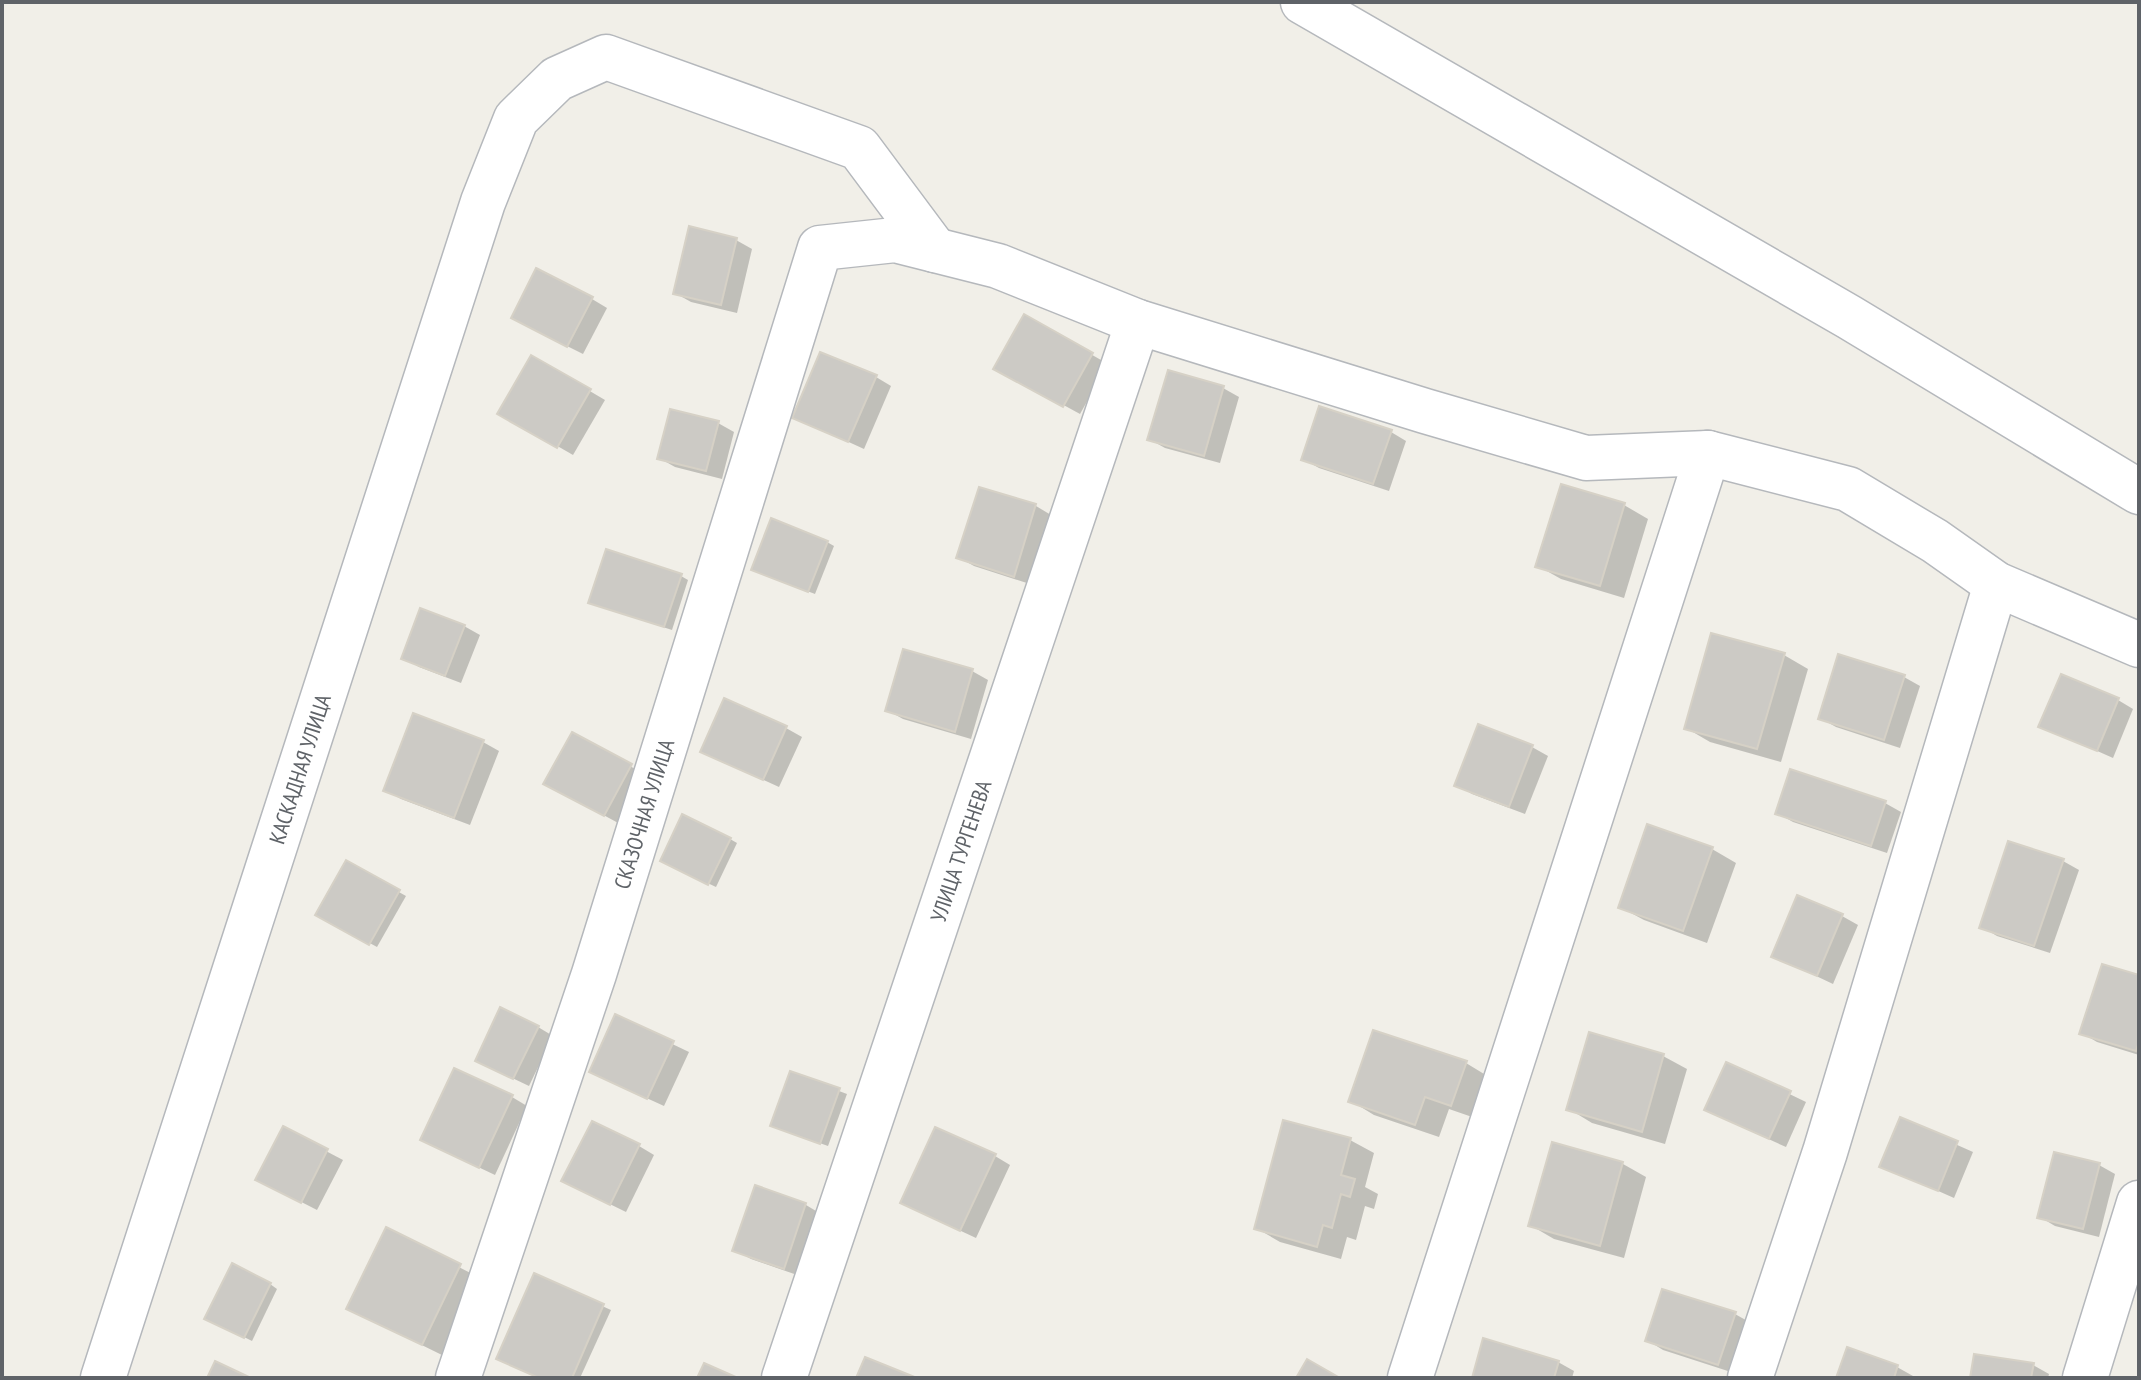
<svg xmlns="http://www.w3.org/2000/svg" width="2141" height="1380" viewBox="0 0 2141 1380" font-family="'PT Sans Narrow',sans-serif">
	<style>
		.shadow { fill: #0003 }
		.building { fill: #cccac5; stroke: #d6d1c6; stroke-width: 2 }
		.lines { fill: none; stroke-linecap: round; stroke-linejoin: round }
		.minor-casing { stroke: #b5b8bc; stroke-width: 47 }
		.minor { stroke: #fff; stroke-width: 44 }
		.labels { text-anchor: middle; stroke-width: 8; stroke-linejoin: round; paint-order: stroke }
		.street-label { font-size: 22px; fill: #5f6368; stroke: #fff }
	</style>
	<rect width="100%" height="100%" fill="#f1efe8"/>
	<g class="shadow">
		<path d="M736,240L752,249L737,313L691,302L675,293Z"/>
		<path d="M592,299L607,308L583,354L529,327Z"/>
		<path d="M1024,316L1108,364L1080,414L996,368Z"/>
		<path d="M532,357L605,400L573,455L500,413Z"/>
		<path d="M876,377L891,386L864,449L794,417Z"/>
		<path d="M1223,388L1239,397L1220,463L1165,448L1149,439Z"/>
		<path d="M718,423L734,432L722,479L675,467L659,458Z"/>
		<path d="M1391,432L1406,441L1389,491L1319,468L1303,459Z"/>
		<path d="M980,489L1036,506L1051,515L1030,584L974,566L958,557Z"/>
		<path d="M1624,505L1648,519L1624,598L1561,579L1538,566Z"/>
		<path d="M827,542L834,546L815,594L760,573Z"/>
		<path d="M681,576L688,580L672,630L598,606Z"/>
		<path d="M464,626L480,635L461,683L419,667L404,658Z"/>
		<path d="M1784,655L1808,669L1781,762L1710,742L1686,728Z"/>
		<path d="M1840,657L1904,677L1920,686L1900,748L1836,727L1820,718Z"/>
		<path d="M972,671L988,680L971,739L903,719L887,710Z"/>
		<path d="M2118,700L2133,709L2113,758L2041,726Z"/>
		<path d="M786,728L802,737L779,787L719,760Z"/>
		<path d="M572,734L646,775L620,824L561,792Z"/>
		<path d="M483,742L499,751L470,825L401,799L385,790Z"/>
		<path d="M1532,747L1548,756L1525,814L1472,794L1457,785Z"/>
		<path d="M1791,772L1885,803L1901,812L1887,853L1793,822L1777,813Z"/>
		<path d="M730,839L737,843L716,887L669,865Z"/>
		<path d="M1712,849L1736,863L1707,943L1644,920L1620,907Z"/>
		<path d="M2063,861L2079,870L2050,953L1997,936L1982,927Z"/>
		<path d="M347,863L406,896L377,947L318,915Z"/>
		<path d="M1842,916L1858,925L1833,984L1774,956Z"/>
		<path d="M2139,977V1055L2097,1042L2082,1033Z"/>
		<path d="M616,1017L689,1052L664,1106L607,1080Z"/>
		<path d="M538,1027L553,1036L529,1086L493,1069Z"/>
		<path d="M1663,1056L1687,1069L1665,1144L1592,1123L1569,1109Z"/>
		<path d="M1466,1063L1489,1077L1475,1118L1449,1109L1439,1137L1374,1115L1351,1101Z"/>
		<path d="M1727,1064L1806,1102L1786,1147L1722,1118Z"/>
		<path d="M791,1073L847,1094L828,1146L780,1129Z"/>
		<path d="M512,1097L527,1106L495,1175L438,1148Z"/>
		<path d="M1901,1120L1973,1152L1954,1198L1882,1166Z"/>
		<path d="M284,1129L343,1160L317,1210L274,1188Z"/>
		<path d="M1350,1140L1374,1153L1365,1187L1378,1194L1374,1209L1365,1206L1356,1240L1347,1237L1341,1259L1280,1242L1256,1228Z"/>
		<path d="M1553,1145L1623,1164L1646,1177L1624,1258L1554,1239L1530,1225Z"/>
		<path d="M639,1146L654,1155L626,1212L579,1189Z"/>
		<path d="M995,1156L1010,1165L976,1238L918,1211Z"/>
		<path d="M2099,1165L2115,1174L2099,1237L2055,1226L2040,1217Z"/>
		<path d="M757,1188L806,1205L821,1214L800,1276L751,1259L735,1250Z"/>
		<path d="M387,1230L484,1280L446,1357L373,1321Z"/>
		<path d="M535,1276L611,1310L580,1378H541Z"/>
		<path d="M270,1284L277,1289L252,1341L214,1322Z"/>
		<path d="M1735,1314L1751,1323L1734,1373L1663,1350L1647,1340Z"/>
		<path d="M1558,1362L1574,1371L1572,1378H1474Z"/>
		<path d="M2033,1365L2049,1374L2048,1378H1972Z"/>
		<path d="M1897,1367L1913,1376L1912,1378H1838Z"/>
	</g>
	<g class="building">
		<path d="M689,226L737,238L721,305L673,294Z"/>
		<path d="M536,268L593,297L567,347L511,318Z"/>
		<path d="M1024,314L1093,353L1063,407L993,369Z"/>
		<path d="M820,352L877,375L848,442L792,418Z"/>
		<path d="M531,355L591,389L557,448L497,414Z"/>
		<path d="M1168,370L1224,386L1204,456L1147,440Z"/>
		<path d="M1319,406L1392,430L1373,484L1301,460Z"/>
		<path d="M670,409L719,421L706,471L657,459Z"/>
		<path d="M1561,484L1625,503L1600,586L1535,567Z"/>
		<path d="M979,487L1036,504L1014,577L956,558Z"/>
		<path d="M771,518L828,541L808,592L751,570Z"/>
		<path d="M606,549L682,574L664,627L588,603Z"/>
		<path d="M420,608L465,625L445,676L401,659Z"/>
		<path d="M1711,633L1785,653L1757,749L1684,729Z"/>
		<path d="M903,649L973,669L955,732L885,711Z"/>
		<path d="M1838,654L1905,675L1884,740L1818,719Z"/>
		<path d="M2061,674L2119,698L2097,751L2038,727Z"/>
		<path d="M724,698L787,726L763,780L700,752Z"/>
		<path d="M413,713L484,740L454,818L383,791Z"/>
		<path d="M1478,724L1533,745L1509,807L1454,786Z"/>
		<path d="M572,732L632,764L604,816L543,784Z"/>
		<path d="M1790,769L1886,801L1871,846L1775,814Z"/>
		<path d="M682,814L731,838L708,885L660,861Z"/>
		<path d="M1647,824L1713,847L1683,931L1618,908Z"/>
		<path d="M2008,841L2064,859L2034,946L1979,928Z"/>
		<path d="M346,860L400,890L369,945L315,915Z"/>
		<path d="M1797,895L1843,914L1817,976L1771,957Z"/>
		<path d="M2102,964L2139,975V1041L2136,1051L2079,1034Z"/>
		<path d="M500,1007L539,1026L513,1079L475,1061Z"/>
		<path d="M615,1014L674,1041L647,1099L589,1072Z"/>
		<path d="M1373,1030L1467,1061L1451,1106L1425,1097L1415,1125L1348,1102Z"/>
		<path d="M1589,1032L1664,1054L1642,1132L1566,1110Z"/>
		<path d="M1726,1062L1791,1091L1769,1139L1704,1110Z"/>
		<path d="M454,1068L513,1095L479,1168L420,1140Z"/>
		<path d="M790,1071L840,1088L820,1144L770,1126Z"/>
		<path d="M1900,1117L1958,1141L1938,1191L1879,1167Z"/>
		<path d="M1283,1120L1351,1138L1341,1175L1355,1179L1350,1197L1341,1194L1332,1228L1323,1225L1317,1247L1254,1229Z"/>
		<path d="M592,1121L640,1144L610,1205L561,1181Z"/>
		<path d="M283,1126L328,1149L301,1203L255,1180Z"/>
		<path d="M935,1127L996,1154L960,1231L900,1203Z"/>
		<path d="M1552,1142L1623,1162L1600,1246L1528,1226Z"/>
		<path d="M2054,1152L2100,1163L2083,1229L2037,1218Z"/>
		<path d="M755,1185L806,1203L784,1269L732,1251Z"/>
		<path d="M386,1227L461,1264L422,1345L346,1309Z"/>
		<path d="M232,1263L271,1283L244,1338L204,1319Z"/>
		<path d="M534,1273L604,1304L572,1378H539L496,1359Z"/>
		<path d="M1662,1289L1736,1312L1718,1365L1645,1341Z"/>
		<path d="M1483,1338L1559,1361L1554,1378H1472Z"/>
		<path d="M1847,1347L1898,1365L1894,1378H1836Z"/>
		<path d="M1974,1354L2034,1363L2031,1378H1970Z"/>
		<path d="M865,1357L917,1378H856Z"/>
		<path d="M1307,1359L1340,1378H1296Z"/>
		<path d="M215,1361L251,1378H207Z"/>
		<path d="M704,1363L738,1378H697Z"/>
	</g>
	<g class="lines">
		<defs>
			<g id="minor">
				<path d="M1303,2L1849,317L2139,492"/>
				<path id="s1" d="M103,1378L483,202L516,119L557,79L606,57L859,148L935,250"/>
				<path id="s2" d="M458,1378L594,974L820,248L895,240L998,266L1138,322L1425,411L1586,458L1708,453L1848,489L1935,541L1996,584L2139,645"/>
				<path id="s3" d="M784,1378L1138,322"/>
				<path d="M1410,1378L1708,453"/>
				<path d="M1750,1378L1825,1152L1996,584"/>
				<path d="M2085,1378L2139,1203"/>
			</g>
		</defs>
		<use href="#minor" class="minor-casing"/>
		<use href="#minor" class="minor"/>
	</g>
	<g class="labels">
		<g class="street-label">
			<text dy="8" stroke="none"><textPath href="#s1" startOffset="640">КАСКАДНАЯ УЛИЦА</textPath></text>
			<text dy="8" stroke="none"><textPath href="#s2" startOffset="594">СКАЗОЧНАЯ УЛИЦА</textPath></text>
			<text dy="8" stroke="none"><textPath href="#s3" startOffset="556">УЛИЦА ТУРГЕНЕВА</textPath></text>
		</g>
	</g>
	<rect width="2141" height="1380" fill="none" stroke="#5f6368" stroke-width="8"/>
</svg>
